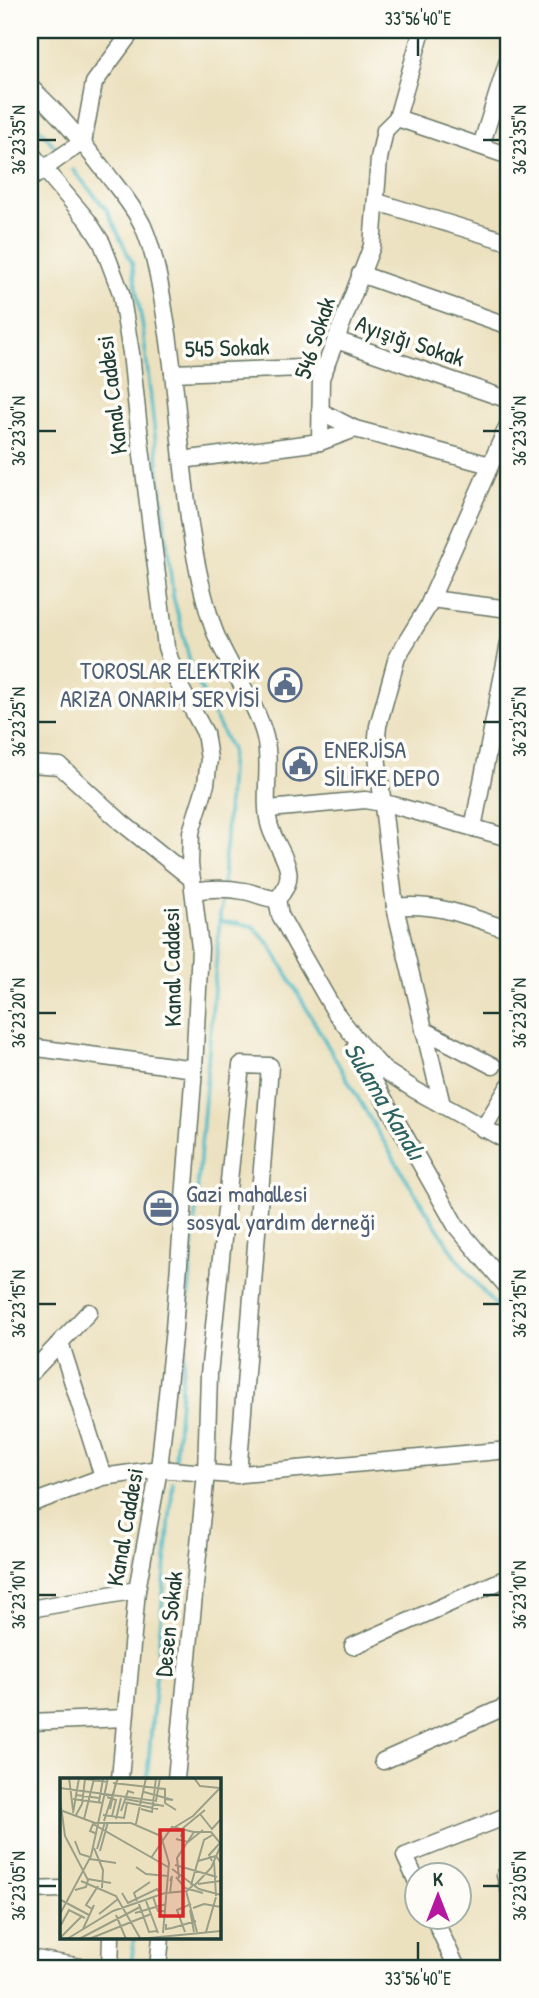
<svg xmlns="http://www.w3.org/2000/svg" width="539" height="1998" viewBox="0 0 539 1998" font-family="'Patrick Hand',sans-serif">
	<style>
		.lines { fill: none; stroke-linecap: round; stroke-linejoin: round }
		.stream { stroke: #4bb9c4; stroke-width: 3.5 }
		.minor-casing { stroke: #677665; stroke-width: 19 }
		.minor { stroke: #fff; stroke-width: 16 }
		.ticks { fill: none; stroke: #1f3d34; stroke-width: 2.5 }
		.labels { text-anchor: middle; stroke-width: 7; stroke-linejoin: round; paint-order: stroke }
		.street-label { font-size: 24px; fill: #1f3d34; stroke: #fdfcf7 }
		.service-label { font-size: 24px; fill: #4e5e75; stroke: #fdfcf7; text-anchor: start }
		.water-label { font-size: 26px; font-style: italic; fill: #2c625f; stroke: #fdfcf7 }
		.inset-road { fill: none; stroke: #9a9f87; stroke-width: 2 }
		.view { fill: #d62828; fill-opacity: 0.15; stroke: #d62828; stroke-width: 3.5 }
		.inset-edge { fill: none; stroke: #1f3d34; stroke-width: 3.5 }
		.neatline { fill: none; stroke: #1f3d34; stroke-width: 2.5 }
		.ticks-label { font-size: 18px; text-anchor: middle; fill: #1f3d34 }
	</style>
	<rect width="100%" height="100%" fill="#fdfcf7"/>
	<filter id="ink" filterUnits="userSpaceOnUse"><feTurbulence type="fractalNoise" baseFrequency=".0143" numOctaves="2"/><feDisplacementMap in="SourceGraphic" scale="14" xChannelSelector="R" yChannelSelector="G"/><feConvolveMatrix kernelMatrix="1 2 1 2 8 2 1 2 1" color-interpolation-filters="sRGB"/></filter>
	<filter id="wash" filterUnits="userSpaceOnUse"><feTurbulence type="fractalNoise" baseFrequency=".00686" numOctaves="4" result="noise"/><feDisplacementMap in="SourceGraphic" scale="28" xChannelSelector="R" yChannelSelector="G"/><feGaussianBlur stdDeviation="1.57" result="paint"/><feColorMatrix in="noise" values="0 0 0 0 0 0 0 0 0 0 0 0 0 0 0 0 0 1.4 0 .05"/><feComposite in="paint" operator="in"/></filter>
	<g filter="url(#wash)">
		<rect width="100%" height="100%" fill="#ece1bf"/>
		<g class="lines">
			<g class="stream">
				<path d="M30,117L60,153"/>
				<path d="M73,170L107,210L132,263L143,329L173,596L193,673L231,750L223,885"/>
				<path d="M221,921L252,926L269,943C317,1026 363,1110 414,1191C442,1235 470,1284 509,1318"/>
				<path d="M175,1460L222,892"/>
				<path d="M147,1779L173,1481"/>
				<path d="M131,1968L134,1937"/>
			</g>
		</g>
	</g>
	<g filter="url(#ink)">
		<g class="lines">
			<defs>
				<g id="minor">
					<path d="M422,30L397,118L509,156"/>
					<path d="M30,87C59,113 83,143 107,174C120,191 134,207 143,226C158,261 162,298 168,334C182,429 183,537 213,627C226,665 255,698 265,737C272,765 262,800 270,827C278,853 303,873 277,899C265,899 256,893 244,891C227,888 211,888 194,891"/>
					<path d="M481,146L509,57"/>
					<path d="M30,152L88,221L102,243L121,293L131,353L140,439L166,647L177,681L205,733L209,759L206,784L191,832L190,864L200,948L194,1069L174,1329L159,1469L137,1590L120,1779"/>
					<path d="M30,179C47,168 64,152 83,143L94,83L133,30"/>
					<path d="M377,202L509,242"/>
					<path d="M360,274L509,326"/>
					<path d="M336,340L509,400"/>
					<path d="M173,373L326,367"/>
					<path d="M320,411L355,429L490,465"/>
					<path d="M320,442L355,429"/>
					<path d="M182,460L320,442L321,378L372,246L379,159L385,130L397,118"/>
					<path d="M431,599L509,609"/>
					<path d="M30,764L60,766L121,822L192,879"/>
					<path d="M269,809L365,800L393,805L509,838"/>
					<path d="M473,828L509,643"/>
					<path d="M277,899L280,915L297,946L335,1012L359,1043L384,1070L415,1090L509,1142"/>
					<path d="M395,907C437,902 470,917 509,930"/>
					<path d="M424,1030L493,1066"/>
					<path d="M30,1047L194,1069"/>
					<path d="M355,1048L456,1226L509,1289"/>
					<path d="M442,1105L395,907L376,747L378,726L397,657L427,608L509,423"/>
					<path d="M483,1129L509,1086"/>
					<path d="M60,1342L103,1477"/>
					<path d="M30,1374L89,1312"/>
					<path d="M30,1504L103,1477L159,1469L231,1475L509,1450"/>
					<path d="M30,1609L137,1590"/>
					<path d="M353,1646L509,1577"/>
					<path d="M30,1722L125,1718"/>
					<path d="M383,1761L509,1705"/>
					<path d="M176,1779L206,1473L209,1374L241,1065L270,1066L238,1475"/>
					<path d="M505,1875L509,1890"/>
					<path d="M416,1880L405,1856L509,1815"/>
					<path d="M30,1890L61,1889"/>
					<path d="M434,1918L457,1968"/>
					<path d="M30,1958L87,1968"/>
					<path d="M110,1968L111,1937"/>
					<path d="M158,1968L161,1937"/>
				</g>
			</defs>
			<use href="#minor" class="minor-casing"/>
			<use href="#minor" class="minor"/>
		</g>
	</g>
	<path class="ticks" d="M418,38V56M38,140H56M483,140H500M38,431H56M483,431H500M38,722H56M483,722H500M38,1013H56M483,1013H500M38,1304H56M483,1304H500M38,1595H56M483,1595H500M38,1886H56M483,1886H500M418,1942V1960"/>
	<defs>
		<symbol id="civic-ring" viewBox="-11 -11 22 22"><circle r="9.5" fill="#fdfcf7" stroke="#5c6f8a" stroke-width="1.5"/><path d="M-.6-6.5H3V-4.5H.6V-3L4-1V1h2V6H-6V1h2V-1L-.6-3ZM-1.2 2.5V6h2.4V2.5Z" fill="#5c6f8a"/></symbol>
		<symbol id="office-ring" viewBox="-11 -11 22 22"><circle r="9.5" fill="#fdfcf7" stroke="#5c6f8a" stroke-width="1.5"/><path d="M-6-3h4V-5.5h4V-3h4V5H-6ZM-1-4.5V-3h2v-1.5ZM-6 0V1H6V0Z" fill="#5c6f8a"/></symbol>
	</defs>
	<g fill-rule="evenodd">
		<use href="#civic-ring" x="266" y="666" width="38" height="38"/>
		<use href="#civic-ring" x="281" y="745" width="38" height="38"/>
		<use href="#office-ring" x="142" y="1189" width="38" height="38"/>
	</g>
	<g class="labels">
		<g class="street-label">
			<text transform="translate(315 338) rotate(-72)" y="8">546 Sokak</text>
			<text transform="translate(410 341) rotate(19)" y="8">Ayışığı Sokak</text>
			<text transform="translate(227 348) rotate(-2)" y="8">545 Sokak</text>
			<text transform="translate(112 395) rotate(-97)" y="8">Kanal Caddesi</text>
			<text transform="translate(172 967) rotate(-91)" y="8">Kanal Caddesi</text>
			<text transform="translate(125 1527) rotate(-80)" y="8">Kanal Caddesi</text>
			<text transform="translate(169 1624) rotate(-84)" y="8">Desen Sokak</text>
		</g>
		<g class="service-label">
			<text x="260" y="679" text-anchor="end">TOROSLAR ELEKTRİK<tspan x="260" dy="28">ARIZA ONARIM SERVİSİ</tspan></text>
			<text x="324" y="758">ENERJİSA<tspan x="324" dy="28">SİLİFKE DEPO</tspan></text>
			<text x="186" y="1202">Gazi mahallesi<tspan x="186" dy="28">sosyal yardım derneği</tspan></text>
		</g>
		<g class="water-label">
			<text transform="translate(385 1101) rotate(59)" y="9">Sulama Kanalı</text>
		</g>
	</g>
	<g transform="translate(60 1778)">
		<rect width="161" height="161" fill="#ece1bf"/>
		<path class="inset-road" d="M9,0L13,32M85,1L106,0M53,5L105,11V25L116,32M0,10L96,23L100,0M84,14L113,22L105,21M16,17L39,20M47,19L56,22L52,38M0,21L5,58L28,102L26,109L15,112M13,21L43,25M65,21L104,28M39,24L43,1M64,24L98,31M50,31L56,4M81,31L92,34L96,0M0,32L35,45H71L101,58L109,85L103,155M61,33L68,13L74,15M13,35L19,0M140,36L152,51L161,41M16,37L22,26L25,1L48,4M43,37L64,40L67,25M24,41L34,1M56,41L61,20M44,43L58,0M76,46L86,0M115,49L133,38L160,10L140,8L134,0M37,56L30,53L33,46L108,89M121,59L123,50L145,32M116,61L128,64L143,52M15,63L20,76L30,79M34,70L43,92L42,110M37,71L45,44M40,73L48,44M91,80L112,49L134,54M30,81L56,85M138,83L156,78L161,85M152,83L149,77L160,65M154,83L156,118M115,87L157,99M76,89L86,96L108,98M112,91L139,111L161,117M116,99L125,110L143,115M119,100L117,80L134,54H151L161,66M28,101L51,105M21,103L56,118L80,160M110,103L112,98L110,115M138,106L160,103M131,107L144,62L154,56M134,108L151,90L161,67M126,113L137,154M62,115L68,125L97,111L101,117M93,119L98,133H105M1,122L29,137M77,123L74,115L90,104M86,123L98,155M79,126L89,154L97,153M133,130L144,126L161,129M32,131L26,127L38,108M130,132L134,154M75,135L106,126M0,136L31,78L48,0M39,136L58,121M56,137L66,161M106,146V151L112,150L136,143M1,147L9,132L25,140M23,151L34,127M125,154L117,132L131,126M146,154L156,119M0,160L22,138M7,161L53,133L105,115L127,113L133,107M19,161L80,129M29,161L91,136M79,161L161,153"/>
		<path class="view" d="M100,52H123V138H100Z"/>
		<rect width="161" height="161" class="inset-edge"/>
	</g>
	<rect width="539" height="1998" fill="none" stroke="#fdfcf7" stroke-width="77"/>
	<g transform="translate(438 1896)"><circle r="33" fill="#fdfcf7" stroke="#a4b0a9" stroke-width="2"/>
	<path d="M0-5L12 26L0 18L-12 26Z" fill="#b5179e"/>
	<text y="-10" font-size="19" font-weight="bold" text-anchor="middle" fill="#1f3d34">K</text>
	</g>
	<rect x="38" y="38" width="462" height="1922" class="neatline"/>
	<g class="ticks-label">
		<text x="418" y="25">33°56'40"E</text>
		<text transform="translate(19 140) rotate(-90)" y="6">36°23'35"N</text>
		<text transform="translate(520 140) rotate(-90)" y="6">36°23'35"N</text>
		<text transform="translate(19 431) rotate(-90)" y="6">36°23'30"N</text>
		<text transform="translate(520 431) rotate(-90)" y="6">36°23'30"N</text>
		<text transform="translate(19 722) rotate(-90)" y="6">36°23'25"N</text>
		<text transform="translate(520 722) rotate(-90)" y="6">36°23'25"N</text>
		<text transform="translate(19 1013) rotate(-90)" y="6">36°23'20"N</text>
		<text transform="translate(520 1013) rotate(-90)" y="6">36°23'20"N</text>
		<text transform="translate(19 1304) rotate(-90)" y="6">36°23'15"N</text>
		<text transform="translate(520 1304) rotate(-90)" y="6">36°23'15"N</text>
		<text transform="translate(19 1595) rotate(-90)" y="6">36°23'10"N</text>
		<text transform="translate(520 1595) rotate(-90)" y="6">36°23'10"N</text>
		<text transform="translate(19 1886) rotate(-90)" y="6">36°23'05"N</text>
		<text transform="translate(520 1886) rotate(-90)" y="6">36°23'05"N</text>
		<text x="418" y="1985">33°56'40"E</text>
	</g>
</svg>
